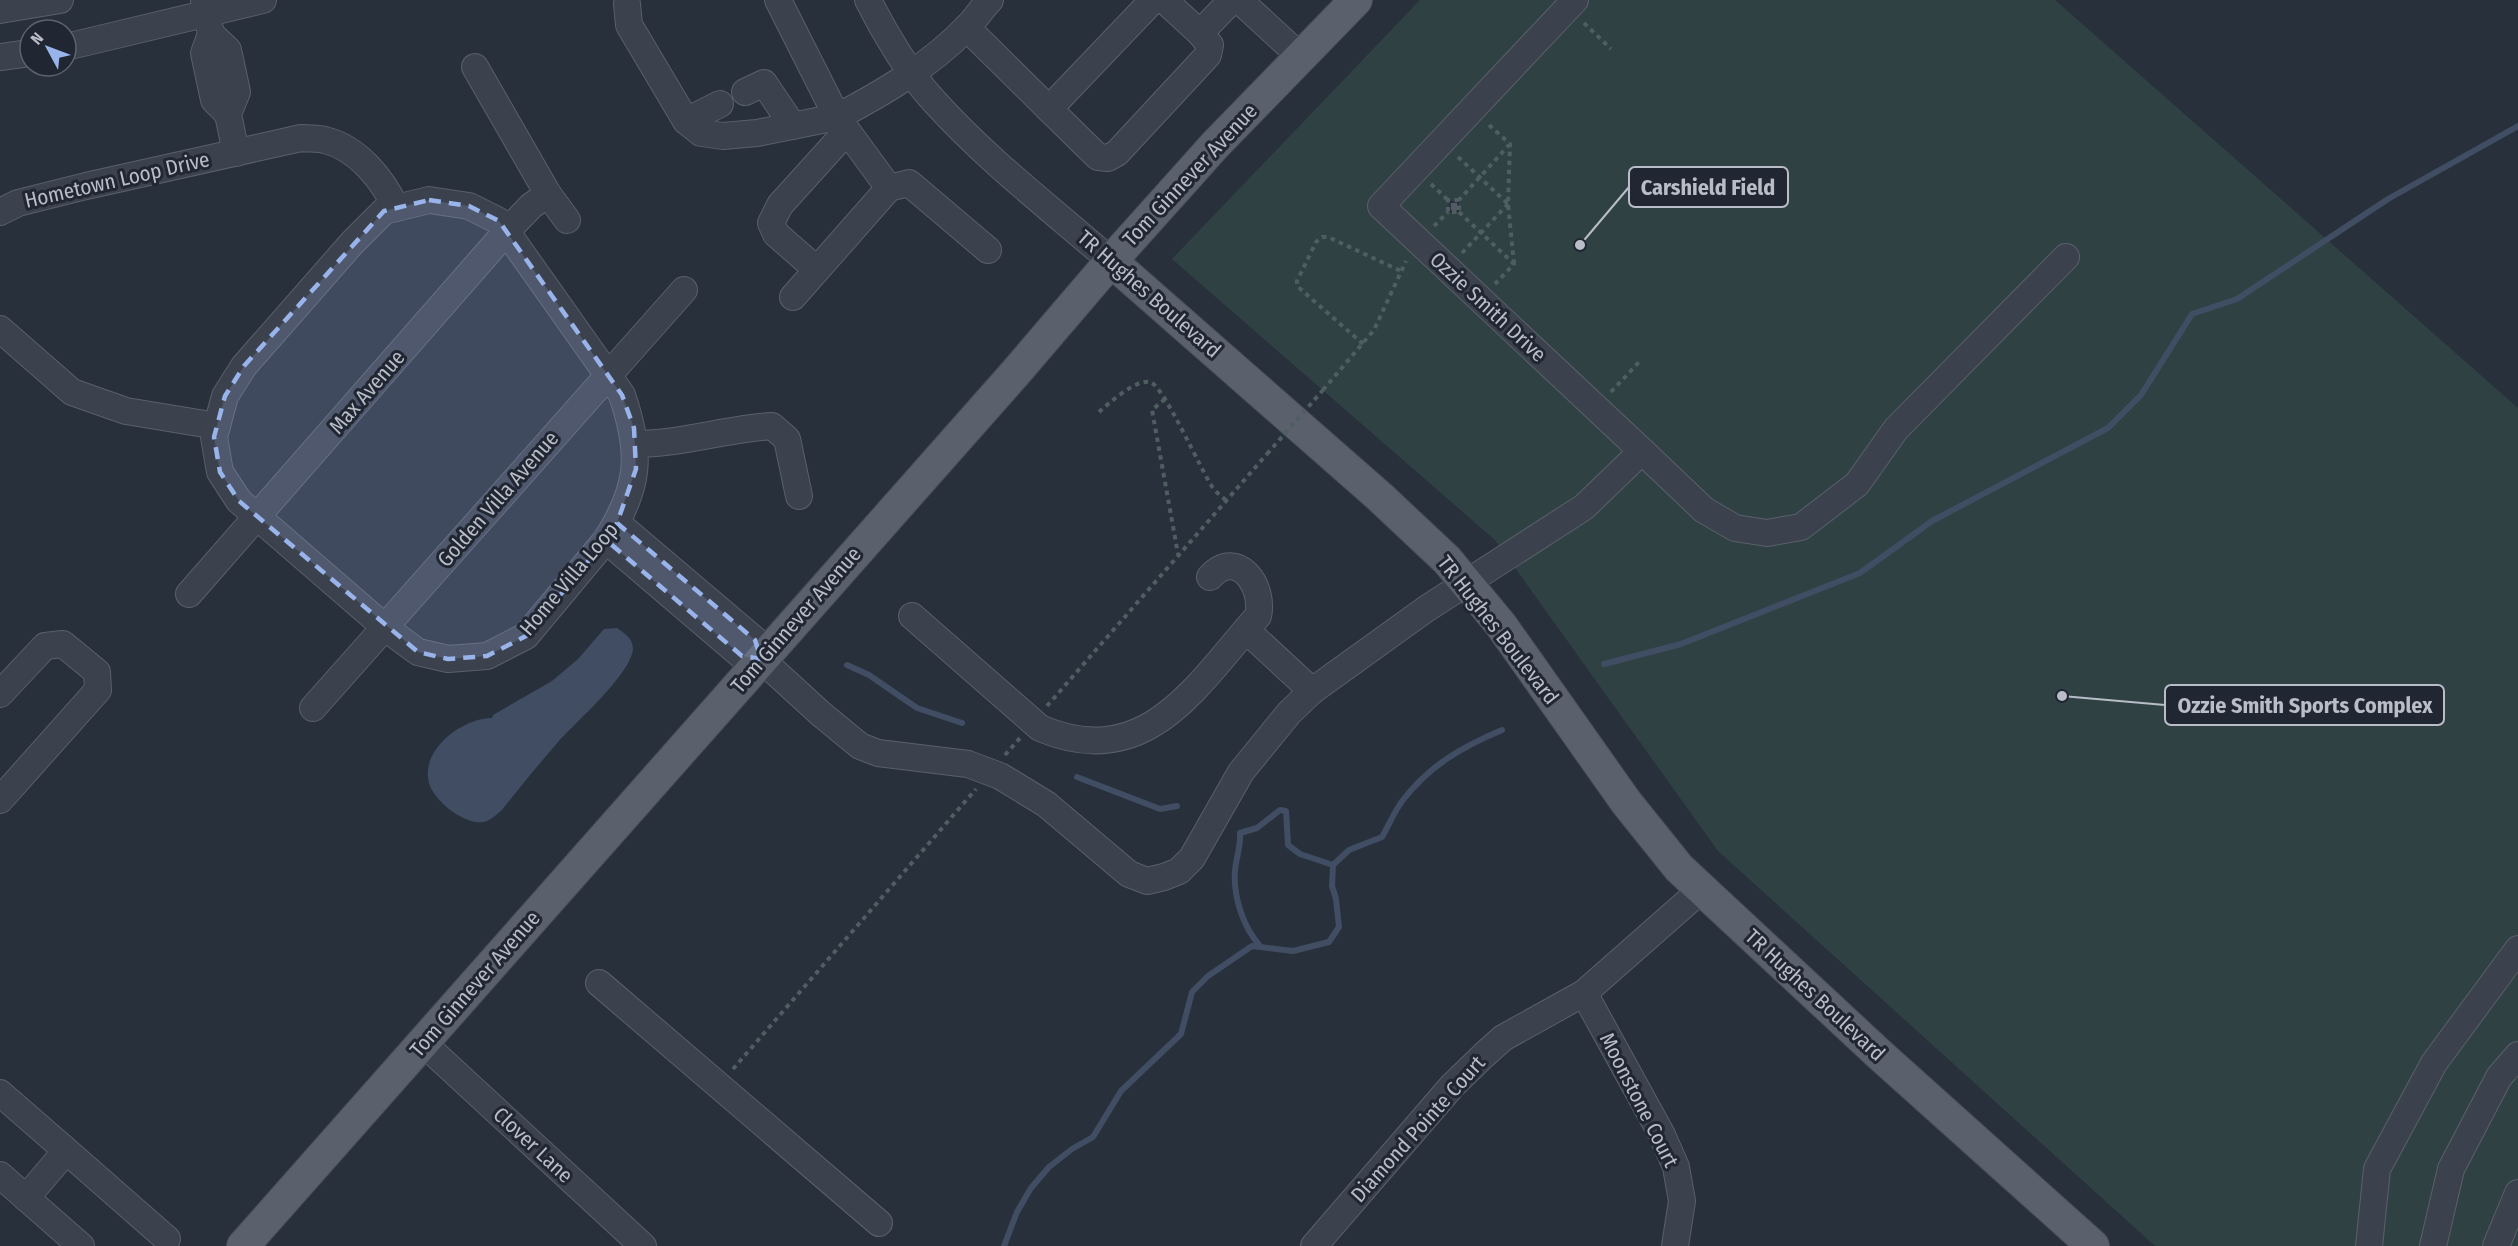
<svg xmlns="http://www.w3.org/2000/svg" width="2518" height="1246" viewBox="0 0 2518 1246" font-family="'Fira Sans Condensed',sans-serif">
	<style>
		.green { fill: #304143 }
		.water { fill: #404d63 }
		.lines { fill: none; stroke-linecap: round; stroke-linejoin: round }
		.stream { stroke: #404d63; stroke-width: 6 }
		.building { fill: #525a67; stroke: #232934; stroke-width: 1.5 }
		.minor-casing { stroke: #5a606b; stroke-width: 28 }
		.major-casing { stroke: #454b56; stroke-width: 34 }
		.path { stroke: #4f5e61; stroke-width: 4; stroke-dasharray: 4.5 4.5; stroke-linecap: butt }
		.minor { stroke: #3c424d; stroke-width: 26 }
		.major { stroke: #5a616d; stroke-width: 32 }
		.path-bridge { stroke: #4f5e61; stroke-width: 4; stroke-dasharray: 4.5 4.5; stroke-linecap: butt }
		.marked { fill: #99b4eb; fill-opacity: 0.2; stroke: #99b4eb; stroke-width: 4.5; stroke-dasharray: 12 8; stroke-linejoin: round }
		.labels { text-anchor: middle; stroke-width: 6; stroke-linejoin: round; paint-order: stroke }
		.street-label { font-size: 21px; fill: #b8bdc8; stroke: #212732 }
		.leader { fill: none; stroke: #b8bdc8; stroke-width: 2 }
		.callout-dot { fill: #b8bdc8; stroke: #212732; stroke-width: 2 }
		.callout { fill: #212732; stroke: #b8bdc8; stroke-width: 2 }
		.callout-label { font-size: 22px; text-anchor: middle; font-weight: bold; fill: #b8bdc8 }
	</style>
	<rect width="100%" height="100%" fill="#28303c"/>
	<path class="green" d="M1420,0H2055L2518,408V1246H2155L1718,851L1495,540L1172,259Z"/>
	<path class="water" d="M617,628C624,633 633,638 633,649C631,674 576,722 558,742C539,764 520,787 502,810C496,815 490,821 483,822C464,825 434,801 429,783C420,750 462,718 492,718L493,715L552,681L578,659L604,629Z"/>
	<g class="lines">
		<g class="stream">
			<path d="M1604,664L1681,644L1860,573L1932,521L2108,428L2141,395L2192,314L2237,299L2388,199L2518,126"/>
			<path d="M847,665L869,675L917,708L962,723"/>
			<path d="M1077,777L1160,809L1177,806"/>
			<path d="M1260,946C1243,927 1233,896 1235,871C1236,858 1241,846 1240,833L1257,828L1280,810L1286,811L1288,845L1300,854L1333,865"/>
			<path d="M1004,1246L1017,1212L1031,1188L1049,1167L1072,1149L1093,1137L1121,1091L1181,1034L1192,992L1208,976L1252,946L1293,951L1329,942L1339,927L1336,899L1332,886L1333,865L1349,850L1382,837C1389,825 1395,810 1403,800C1430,765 1462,747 1502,730"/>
		</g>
	</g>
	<rect class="building" x="1450" y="202" width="8" height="9"/>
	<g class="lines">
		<defs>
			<g id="minor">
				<path d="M204,0L211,34L228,50L237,92L228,114L236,153"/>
				<path d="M778,0L837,117C881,94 931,65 966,28C975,20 981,9 990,0"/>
				<path d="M868,0C884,32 909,74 933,100C986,159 1051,209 1111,261"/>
				<path d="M1164,0L1200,33L1232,0"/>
				<path d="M1239,0L1301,57"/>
				<path d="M627,4L629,25L686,121L701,133L723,136L757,133L837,117L889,188L793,297"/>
				<path d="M0,10L60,0"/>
				<path d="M967,28L1049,109L1153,0"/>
				<path d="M211,34L204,53L214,100L228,114"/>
				<path d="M66,47L263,0"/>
				<path d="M0,57L30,53"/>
				<path d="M475,67L548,194L567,220"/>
				<path d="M745,92L764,83L793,126"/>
				<path d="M1049,109L1098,157L1108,158L1117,153L1208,55L1210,45L1200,33"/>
				<path d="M686,121L720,104"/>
				<path d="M889,188L909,183L988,250"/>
				<path d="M429,200L469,206L499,221L622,395C642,454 640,487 606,540L526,636L487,656L448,659L418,652L388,630L239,501L220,472L214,437L225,396L244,366L352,243L384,211Z"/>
				<path d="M0,212L18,203L86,186L301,138C309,139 318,138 325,140C358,148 383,180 396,208"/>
				<path d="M816,269L776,234L771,223L780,205L846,132"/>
				<path d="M0,329L72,392L126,411L217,426"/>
				<path d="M635,444C681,444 726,429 772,426L787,439L799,496"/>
				<path d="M1642,451L1704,510L1735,528L1767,533L1801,527L1857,484L1896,429L2066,257"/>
				<path d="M617,523L755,640L761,659L821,714L860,746L878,753L968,764L1000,776L1046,804L1129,874L1147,881L1164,877L1179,871L1192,858L1241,772L1289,713L1312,691L1426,609L1584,507L1642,451L1381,206L1575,0"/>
				<path d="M606,540L742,656L761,659"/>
				<path d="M189,594L506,232L531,206L548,194"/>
				<path d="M912,616L1040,728C1147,774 1197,684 1258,616C1265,586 1237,547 1210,577"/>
				<path d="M1246,630L1312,691"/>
				<path d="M0,694L45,646L63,644L97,672L98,690L0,800"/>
				<path d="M313,708L684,290"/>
				<path d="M599,983L879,1223"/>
				<path d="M1584,993L1662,1135L1676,1167L1682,1201L1675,1246"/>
				<path d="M423,1043L643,1246"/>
				<path d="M0,1093L62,1147L60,1158L26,1198"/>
				<path d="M62,1147L167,1239"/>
				<path d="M0,1175L81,1246"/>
				<path d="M1314,1246L1452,1086L1484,1055L1503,1038L1584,993L1701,890"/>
				<path d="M2369,1246L2377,1169L2434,1063L2518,949"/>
				<path d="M2433,1246L2451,1169L2499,1077L2518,1055"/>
				<path d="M2496,1246L2518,1193"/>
			</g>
			<g id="major">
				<path d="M1111,261L1380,497L1447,560L1501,625L1626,802L1679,868L1879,1054L2093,1246"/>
				<path d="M243,1246L1017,371L1111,261L1215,145L1356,0"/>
			</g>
		</defs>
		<use href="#minor" class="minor-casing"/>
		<use href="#major" class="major-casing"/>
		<g class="path">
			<path d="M1584,23L1611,49"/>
			<path d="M1489,125L1510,144L1508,204L1514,264"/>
			<path d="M1458,157L1508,204"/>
			<path d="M1431,184L1448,200"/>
			<path d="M1459,200H1448V212H1459V200L1509,145"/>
			<path d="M1459,212L1514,264L1495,284"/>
			<path d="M1434,226L1448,212"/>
			<path d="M1462,253L1508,204L1512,203"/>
			<path d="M1363,344L1297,286V281L1316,242L1322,237H1328L1401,271"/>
			<path d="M1323,390L1374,330L1406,261"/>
			<path d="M1611,392L1639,362"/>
			<path d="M1165,399L1152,410L1178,554"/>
			<path d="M1099,412C1109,403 1136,379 1150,382C1163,384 1202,473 1213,488C1217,493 1222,497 1227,501"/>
			<path d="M1047,706L1267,454"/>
			<path d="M1005,755L1020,738"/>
			<path d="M733,1069L976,789"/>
		</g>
		<use href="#minor" class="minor"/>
		<use href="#major" class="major"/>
		<path class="path-bridge" d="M1267,454L1323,390"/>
	</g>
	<path class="marked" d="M429,200L469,206L499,221L622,395L634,428L636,469L617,523L755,640L761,659L742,656L606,540L526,636L487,656L448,659L418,652L239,501L220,472L214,437L225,396L244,366L384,211Z"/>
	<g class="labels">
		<g class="street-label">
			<text transform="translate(1190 175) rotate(-47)" y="7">Tom Ginnever Avenue</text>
			<text transform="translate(117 180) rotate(-13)" y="7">Hometown Loop Drive</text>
			<text transform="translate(1149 294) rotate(41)" y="7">TR Hughes Boulevard</text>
			<text transform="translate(1488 307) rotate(43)" y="7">Ozzie Smith Drive</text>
			<text transform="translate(367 392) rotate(-49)" y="7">Max Avenue</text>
			<text transform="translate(498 499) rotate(-49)" y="7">Golden Villa Avenue</text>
			<text transform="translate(569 579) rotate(-50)" y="7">Home Villa Loop</text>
			<text transform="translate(796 620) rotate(-49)" y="7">Tom Ginnever Avenue</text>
			<text transform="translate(1498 630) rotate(52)" y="7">TR Hughes Boulevard</text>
			<text transform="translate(475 984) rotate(-49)" y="7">Tom Ginnever Avenue</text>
			<text transform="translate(1815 995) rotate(43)" y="7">TR Hughes Boulevard</text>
			<text transform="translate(1639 1100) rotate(63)" y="7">Moonstone Court</text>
			<text transform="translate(1418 1129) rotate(-48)" y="7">Diamond Pointe Court</text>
			<text transform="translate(533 1145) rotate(43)" y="7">Clover Lane</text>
		</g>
	</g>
	<path class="leader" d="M1580 245L1629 187M2062 696L2165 705"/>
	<g class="callout-dot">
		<circle cx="1580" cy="245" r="6"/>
		<circle cx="2062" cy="696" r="6"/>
	</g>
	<g class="callout">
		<rect x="1629" y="167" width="159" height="40" rx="6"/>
		<rect x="2165" y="685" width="279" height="40" rx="6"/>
	</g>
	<g class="callout-label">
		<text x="1708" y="195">Carshield Field</text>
		<text x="2305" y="713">Ozzie Smith Sports Complex</text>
	</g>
	<g transform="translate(48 48) rotate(311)"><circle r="28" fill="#212732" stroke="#5d636e" stroke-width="1.5"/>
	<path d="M0-4.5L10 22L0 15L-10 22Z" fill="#99b4eb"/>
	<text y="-9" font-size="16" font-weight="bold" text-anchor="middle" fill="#b8bdc8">N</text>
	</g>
</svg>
